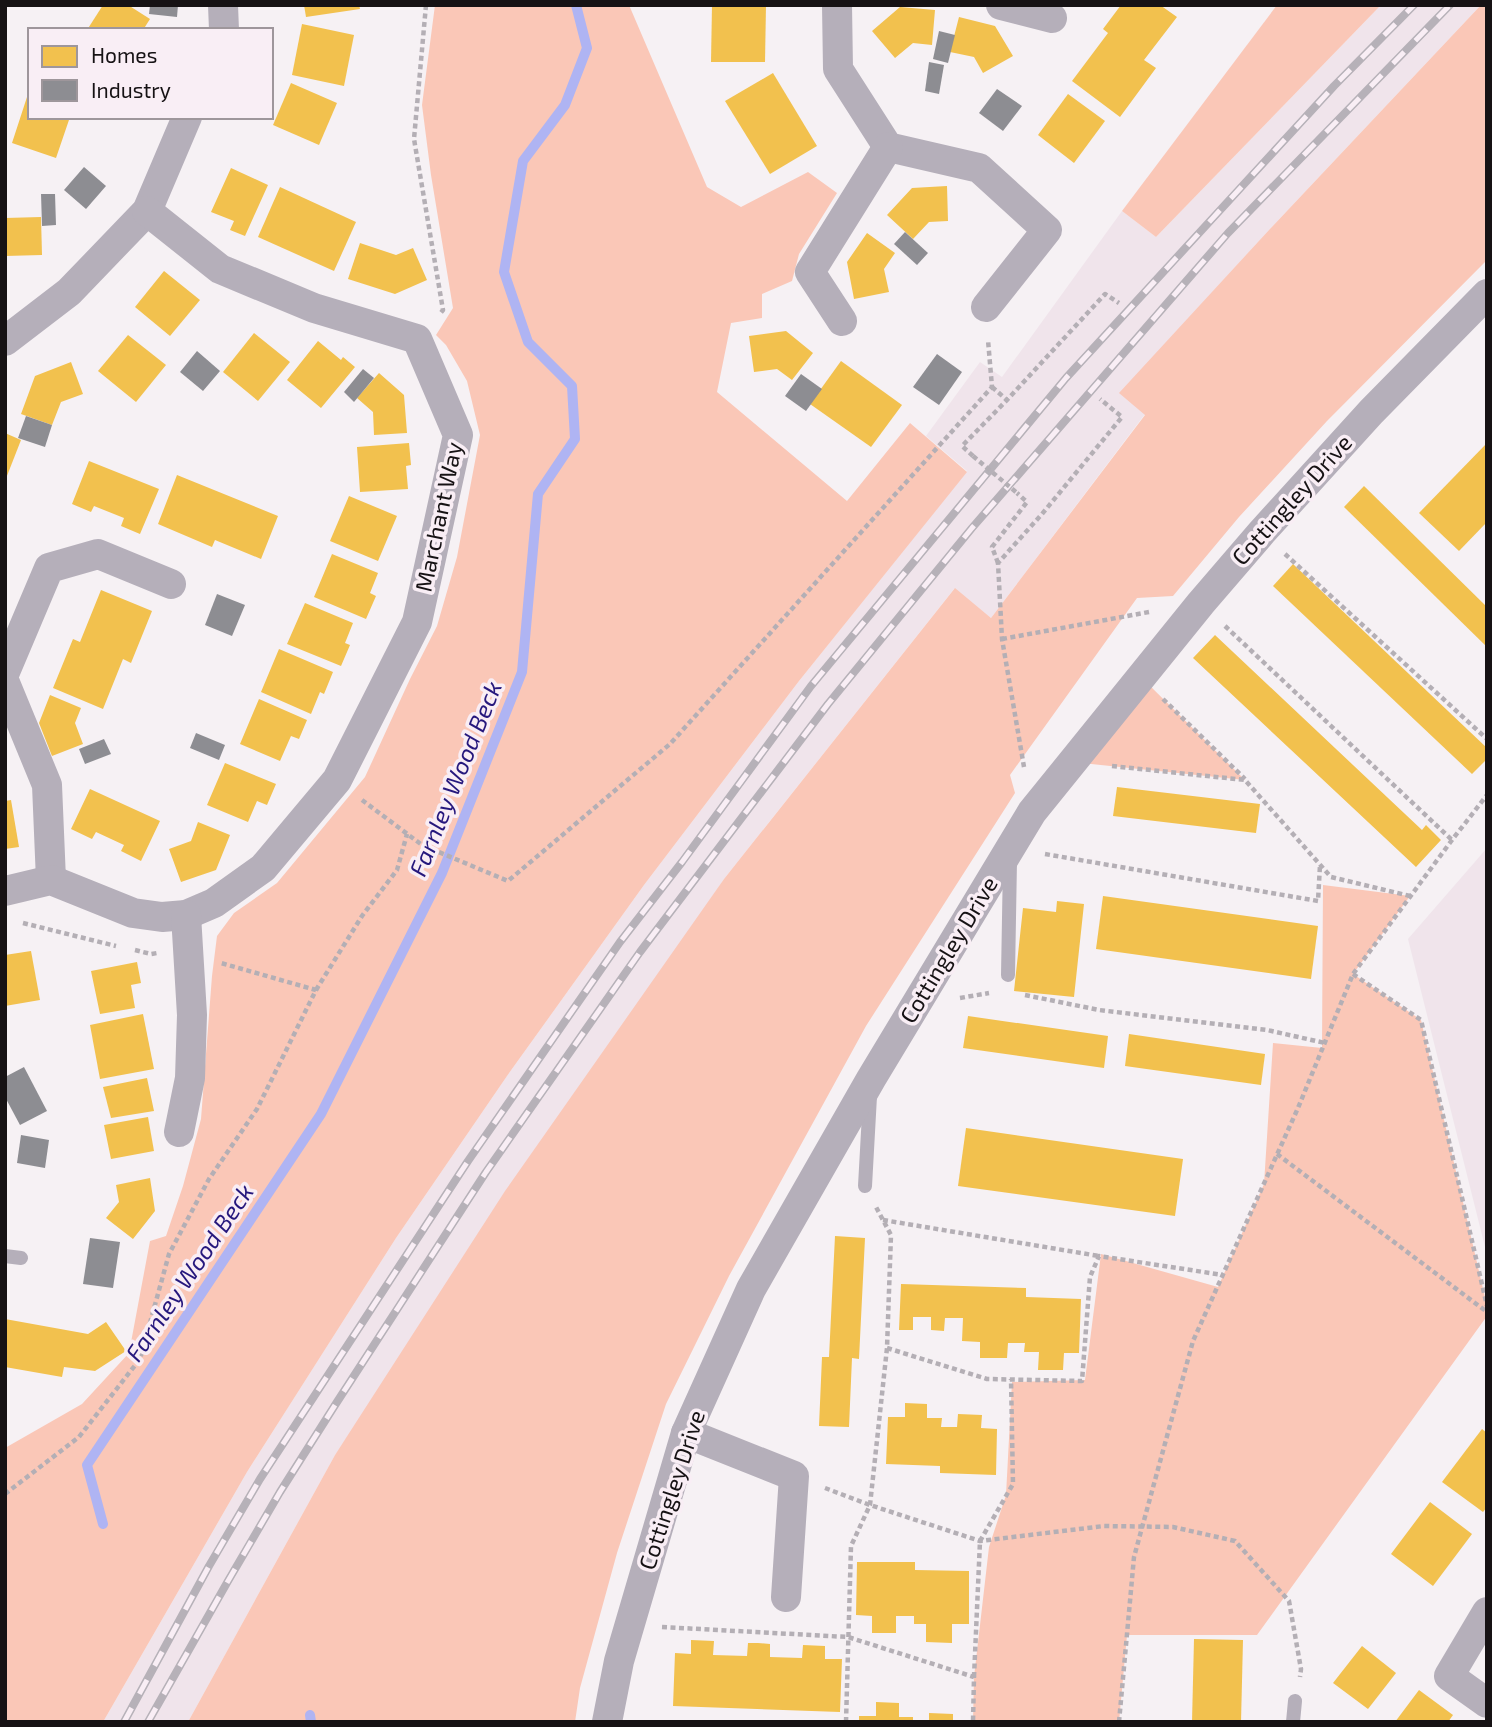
<svg xmlns="http://www.w3.org/2000/svg" width="1492" height="1727" viewBox="0 0 1492 1727" font-family="'Exo 2',sans-serif">
	<style>
		.built { fill: #f0e4eb }
		.green { fill: #fac7b7 }
		.homes { fill: #f2c14e }
		.industry { fill: #8d8d92 }
		.lines { fill: none; stroke-linecap: round; stroke-linejoin: round }
		.stream { stroke: #afb4f3; stroke-width: 10 }
		.path { stroke: #b4afb5; stroke-width: 4.5; stroke-dasharray: 5 3.5; stroke-linecap: butt }
		.service { stroke: #b5afba; stroke-width: 14 }
		.minor { stroke: #b5afba; stroke-width: 30 }
		.rail-casing { stroke: #b6b1b8; stroke-width: 8 }
		.rail { stroke: #f9eef5; stroke-width: 5; stroke-dasharray: 16; stroke-linecap: butt }
		.path-bridge { stroke: #b4afb5; stroke-width: 4.5; stroke-dasharray: 5 3.5; stroke-linecap: butt }
		.labels { text-anchor: middle; stroke-width: 7; stroke-linejoin: round; paint-order: stroke }
		.street-label { font-size: 23px; fill: #161214; stroke: #f9eef5 }
		.water-label { font-size: 24px; font-style: italic; fill: #26187d; stroke: #f9eef5 }
	</style>
	<rect width="100%" height="100%" fill="#f6f1f4"/>
	<g class="built">
		<path d="M1381,5H1481L1269,230L1120,393L1145,414L991,618L954,589L724,879L335,1455L188,1722H103L247,1472L396,1238L507,1076L644,885L799,681L967,471L926,436L980,362L1002,377L1122,211L1156,237Z"/>
		<path d="M1487,848V1255L1408,939Z"/>
	</g>
	<g class="green">
		<path d="M435,5H629L707,187L741,207L808,172L837,193L799,254L792,281L762,294V318L731,323L717,392L847,501L910,423L967,472L799,681L644,885L507,1076L396,1238L247,1472L103,1722H5V1448L82,1404L129,1353L150,1241L166,1236L183,1186L201,1119L212,976L217,936L234,913L277,883L365,777L410,679L437,626L457,557L480,435L467,381L446,345L436,335L453,308L431,175L422,105Z"/>
		<path d="M1277,5H1381L1156,237L1122,211Z"/>
		<path d="M1481,5H1487V260L1327,421L1239,517L1173,596L1137,598L1010,775L1015,793L866,1026L729,1276L666,1404L617,1553L580,1688L575,1722H188L335,1455L505,1191L724,879L955,588L991,618L1145,415L1119,393L1269,230Z"/>
		<path d="M1141,677L1245,780L1072,762Z"/>
		<path d="M1323,885L1410,896L1353,974L1421,1020L1487,1306V1316L1257,1635H1127L1119,1722H973L974,1677L989,1547L1006,1495L1012,1382L1085,1380L1101,1254L1218,1287L1264,1184L1273,1043L1322,1048Z"/>
	</g>
	<g class="homes">
		<path d="M103,5H128L150,19L143,30H87Z"/>
		<path d="M304,5H359L360,9L306,17Z"/>
		<path d="M712,5H766L765,62H711Z"/>
		<path d="M1121,5H1160L1177,17L1144,60L1156,68L1120,117L1072,81L1108,33L1103,29Z"/>
		<path d="M900,7L935,10L932,45L913,43L895,58L872,31Z"/>
		<path d="M959,17L995,26L1013,56L983,73L974,57L950,52Z"/>
		<path d="M302,24L354,35L344,86L292,75Z"/>
		<path d="M773,73L817,146L770,174L725,101Z"/>
		<path d="M291,83L337,103L319,145L273,125Z"/>
		<path d="M1068,94L1105,121L1074,163L1038,135Z"/>
		<path d="M27,97L30,98V117H70L56,158L12,143Z"/>
		<path d="M231,168L268,185L245,236L230,230L234,221L211,212Z"/>
		<path d="M947,186L948,221L929,222L913,239L887,215L912,188Z"/>
		<path d="M280,187L356,222L334,271L258,237Z"/>
		<path d="M41,217L42,255L5,256V218Z"/>
		<path d="M867,233L895,253L884,269L889,292L854,299L847,262Z"/>
		<path d="M360,243L396,255L413,248L427,280L395,294L348,279Z"/>
		<path d="M164,271L200,300L170,336L135,307Z"/>
		<path d="M786,331L813,353L792,380L777,369L754,372L749,336Z"/>
		<path d="M254,333L290,362L258,401L223,372Z"/>
		<path d="M128,335L166,365L136,402L98,371Z"/>
		<path d="M318,341L341,360L343,357L355,367L321,408L287,380Z"/>
		<path d="M841,361L902,405L871,447L810,404Z"/>
		<path d="M71,362L83,394L61,402L52,425L21,414L35,376Z"/>
		<path d="M379,373L404,395L407,433L374,435L373,412L357,398Z"/>
		<path d="M5,433L21,440L5,481Z"/>
		<path d="M409,443L411,465L406,466L408,489L360,492L357,447Z"/>
		<path d="M1487,443V522L1459,551L1419,513Z"/>
		<path d="M89,461L159,489L140,534L121,526L124,518L94,506L91,512L72,504Z"/>
		<path d="M177,475L278,516L261,559L215,540L212,547L158,524Z"/>
		<path d="M1364,486L1487,607V647L1344,507Z"/>
		<path d="M349,496L397,516L378,561L330,541Z"/>
		<path d="M332,554L378,573L370,593L376,596L366,619L314,597Z"/>
		<path d="M1293,564L1487,748V759L1472,774L1273,586Z"/>
		<path d="M101,590L152,611L131,663L123,659L103,709L53,688L73,639L80,642Z"/>
		<path d="M305,603L353,623L345,643L350,645L341,666L287,644Z"/>
		<path d="M1215,635L1422,830L1426,825L1441,840L1416,867L1193,658Z"/>
		<path d="M279,649L333,672L324,694L320,692L311,714L261,692Z"/>
		<path d="M50,695L81,708L75,723L83,744L52,756L39,723Z"/>
		<path d="M259,699L307,720L299,739L291,736L280,761L240,744Z"/>
		<path d="M225,763L276,784L267,805L257,801L248,822L207,805Z"/>
		<path d="M1117,787L1260,804L1256,833L1113,816Z"/>
		<path d="M90,789L160,821L141,861L121,851L124,845L96,832L92,839L71,829Z"/>
		<path d="M11,800L19,847L5,849V801Z"/>
		<path d="M198,822L230,835L216,870L181,882L169,849L191,841Z"/>
		<path d="M1103,896L1318,926L1311,979L1096,949Z"/>
		<path d="M1057,901L1084,904L1074,997L1014,991L1023,908L1056,912Z"/>
		<path d="M31,951L40,1000L5,1006V955Z"/>
		<path d="M137,962L141,983L131,985L135,1008L100,1014L91,971Z"/>
		<path d="M143,1014L154,1069L100,1079L90,1025Z"/>
		<path d="M968,1016L1108,1036L1104,1068L963,1048Z"/>
		<path d="M1129,1034L1265,1054L1261,1085L1125,1066Z"/>
		<path d="M147,1078L154,1111L111,1118L103,1087Z"/>
		<path d="M148,1117L154,1151L111,1159L104,1125Z"/>
		<path d="M966,1128L1183,1159L1175,1216L958,1186Z"/>
		<path d="M150,1178L155,1211L133,1239L106,1218L119,1202L116,1185Z"/>
		<path d="M835,1236L865,1238L859,1359L852,1358L849,1427L819,1426L822,1357H829Z"/>
		<path d="M901,1284L1026,1288V1297L1081,1299L1079,1353H1064L1063,1370H1038L1039,1352H1024L1025,1343H1008L1007,1358H980V1342L962,1341L963,1318H945L944,1331L931,1330V1317H913V1330H899Z"/>
		<path d="M5,1319L88,1334L106,1322L126,1351L95,1371L64,1367L62,1377L5,1367Z"/>
		<path d="M905,1403L927,1404V1418H942L941,1427H957L958,1414L982,1415L981,1428L997,1429L996,1475L940,1473V1466L886,1464L888,1417H905Z"/>
		<path d="M1482,1429L1487,1433V1507L1483,1512L1442,1482Z"/>
		<path d="M1430,1502L1472,1534L1433,1586L1391,1554Z"/>
		<path d="M857,1562H915V1570L969,1571V1624H952V1643L926,1642V1624H914V1616H896V1633H872V1616L856,1615Z"/>
		<path d="M1194,1639L1243,1640L1241,1722H1192Z"/>
		<path d="M691,1640L714,1641L713,1655L747,1656L748,1643H758L770,1644V1657L802,1658L803,1645L825,1646V1659H842L840,1712L673,1706L675,1653L691,1654Z"/>
		<path d="M1362,1646L1396,1673L1368,1709L1333,1683Z"/>
		<path d="M1419,1690L1453,1715L1448,1722H1395Z"/>
		<path d="M876,1702L899,1703V1717H913V1722H859V1716H876Z"/>
		<path d="M929,1713L953,1714V1722H929Z"/>
	</g>
	<g class="industry">
		<path d="M150,5H178L177,17L149,14Z"/>
		<path d="M939,31L955,35L948,63L933,59Z"/>
		<path d="M929,62L944,65L939,94L925,91Z"/>
		<path d="M997,89L1022,106L1003,131L979,113Z"/>
		<path d="M84,167L106,186L86,209L64,190Z"/>
		<path d="M41,194H55L56,225L42,226Z"/>
		<path d="M905,232L928,253L917,265L894,244Z"/>
		<path d="M197,351L220,371L203,391L180,372Z"/>
		<path d="M937,354L962,372L939,405L913,387Z"/>
		<path d="M363,369L374,378L354,402L344,392Z"/>
		<path d="M801,374L822,389L806,411L785,396Z"/>
		<path d="M26,416L52,425L45,447L18,438Z"/>
		<path d="M217,594L245,605L232,636L205,625Z"/>
		<path d="M196,733L225,745L219,760L190,748Z"/>
		<path d="M104,739L111,754L85,764L79,749Z"/>
		<path d="M24,1067L47,1111L20,1125L5,1097V1077Z"/>
		<path d="M21,1135L49,1140L45,1168L17,1163Z"/>
		<path d="M90,1238L120,1242L113,1288L83,1284Z"/>
	</g>
	<g class="lines">
		<g class="stream">
			<path d="M103,1524L87,1465L321,1114L442,873L522,672L538,494L575,439L572,386L528,342L504,272L523,161L565,105L587,48L576,5"/>
			<path d="M310,1715L311,1722"/>
		</g>
		<g class="path">
			<path d="M426,5L414,139L443,310L439,315"/>
			<path d="M992,387L1007,400"/>
			<path d="M973,456L962,446L1007,400L1105,294L1119,303"/>
			<path d="M1285,554L1487,739"/>
			<path d="M998,563L992,547L1027,502L1017,493"/>
			<path d="M1225,626L1452,840"/>
			<path d="M1002,639L1149,612"/>
			<path d="M1163,699L1245,779"/>
			<path d="M1112,766L1245,780L1331,877L1410,896"/>
			<path d="M1024,767L1002,639L998,563L1042,514L1122,417L1100,399"/>
			<path d="M362,800L422,845L508,881L670,744L992,387L988,340"/>
			<path d="M1045,854L1318,901L1320,865"/>
			<path d="M23,923L116,946"/>
			<path d="M135,950L151,954L157,953"/>
			<path d="M1353,974L1421,1020L1487,1306"/>
			<path d="M316,990L362,916L397,870L407,834"/>
			<path d="M1025,995L1099,1010L1267,1030L1325,1043"/>
			<path d="M960,998L989,993"/>
			<path d="M1277,1154L1487,1312"/>
			<path d="M883,1220L1099,1256"/>
			<path d="M887,1348L987,1379L1082,1381L1090,1277L1099,1256L1223,1275"/>
			<path d="M825,1488L870,1505L980,1541L1104,1526L1173,1527L1235,1541L1289,1601L1301,1669L1300,1677"/>
			<path d="M5,1494L79,1437L140,1359L169,1254L209,1179L257,1109L316,990L221,963"/>
			<path d="M662,1627L848,1637L974,1677L973,1722"/>
			<path d="M974,1677L980,1541L1013,1484L1011,1379"/>
			<path d="M846,1722L851,1546L870,1505L887,1348L891,1235L876,1207"/>
			<path d="M1119,1722L1134,1557L1193,1341L1298,1108L1353,974L1452,840L1487,795"/>
		</g>
		<g class="service">
			<path d="M1008,975L1010,861"/>
			<path d="M865,1186L870,1096"/>
			<path d="M5,1256L21,1258"/>
			<path d="M1293,1722L1295,1701"/>
		</g>
		<g class="minor">
			<path d="M223,5L224,30"/>
			<path d="M837,5L838,69L888,147L979,168L1047,230L986,307"/>
			<path d="M1001,5L1052,18"/>
			<path d="M842,321L810,272L888,147"/>
			<path d="M5,341L69,292L147,211L187,117"/>
			<path d="M5,672L49,568L98,554L171,584"/>
			<path d="M5,683L47,785L51,880"/>
			<path d="M5,891L51,880L133,913L162,917L186,915L214,903L263,868L337,780L417,622L458,435L417,339L314,308L220,269L147,211"/>
			<path d="M179,1132L190,1078L192,1015L186,915"/>
			<path d="M686,1433L794,1476L786,1597"/>
			<path d="M1487,1612L1449,1676L1487,1703"/>
			<path d="M607,1722L619,1661L686,1433L751,1289L871,1079L1032,812L1201,603L1262,532L1371,412L1487,294"/>
		</g>
		<defs>
			<g id="rail">
				<path d="M124,1722L209,1566L260,1479L468,1161L620,942L682,862L811,686L1066,378L1334,86L1414,5"/>
				<path d="M148,1722L228,1581L280,1492L337,1402L486,1172L640,952L828,704L972,528L1228,233L1450,5"/>
			</g>
		</defs>
		<use href="#rail" class="rail-casing"/>
		<use href="#rail" class="rail"/>
		<path class="path-bridge" d="M973,456L1017,493"/>
	</g>
	<g class="labels">
		<g class="street-label">
			<text transform="translate(1292 500) rotate(-48)" y="8">Cottingley Drive</text>
			<text transform="translate(439 517) rotate(-78)" y="8">Marchant Way</text>
			<text transform="translate(949 950) rotate(-59)" y="8">Cottingley Drive</text>
			<text transform="translate(672 1490) rotate(-72)" y="8">Cottingley Drive</text>
		</g>
		<g class="water-label">
			<text transform="translate(456 779) rotate(-68)" y="8">Farnley Wood Beck</text>
			<text transform="translate(190 1273) rotate(-56)" y="8">Farnley Wood Beck</text>
		</g>
	</g>
	<rect width="1492" height="1727" fill="none" stroke="#161214" stroke-width="14"/>
	<rect x="28" y="28" width="245" height="91" fill="#f9eef5" stroke="#9e969b" stroke-width="2"/>
	<rect x="42" y="46" width="35" height="21" fill="#f2c14e" stroke="#9e969b" stroke-width="2"/>
	<text x="91" y="63" font-size="21" fill="#161214">Homes</text>
	<rect x="42" y="80" width="35" height="21" fill="#8d8d92" stroke="#9e969b" stroke-width="2"/>
	<text x="91" y="98" font-size="21" fill="#161214">Industry</text>
</svg>
